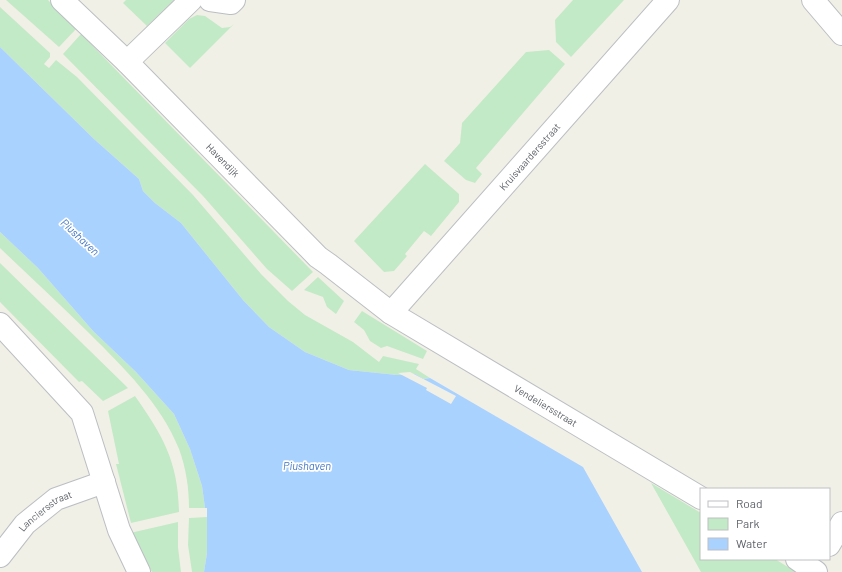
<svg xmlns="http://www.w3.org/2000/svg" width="842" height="572" viewBox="0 0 842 572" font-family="Barlow,sans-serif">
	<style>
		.green { fill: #c3eac6 }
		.water { fill: #aad2ff }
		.pier { fill: #f1f0e7 }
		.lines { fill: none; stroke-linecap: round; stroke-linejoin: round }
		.minor-casing { stroke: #bbbec3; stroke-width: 24 }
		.minor { stroke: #fff; stroke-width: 22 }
		.labels { text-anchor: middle; stroke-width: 3.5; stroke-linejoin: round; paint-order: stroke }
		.street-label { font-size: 10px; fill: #5e6268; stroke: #fff }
		.water-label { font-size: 11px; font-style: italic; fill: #4074c3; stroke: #fff }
	</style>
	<rect width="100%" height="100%" fill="#f1f0e7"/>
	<g class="green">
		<path d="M6,0H48L76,29L59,47Z"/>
		<path d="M126,0H174L147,26L123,3Z"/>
		<path d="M573,0H624L571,57L556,42L555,20Z"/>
		<path d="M0,7L50,53V57L44,64L49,68L56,60L77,77L193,195L261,274L288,301L305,315L353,342L379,362L383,356L419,364L416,369L430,378L424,379L415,374L397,375L349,370L305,352L269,327L243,300L181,223L155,203L143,191L139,179L94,139L0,47Z"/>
		<path d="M197,15L205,16L222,28L230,27L234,24L190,68L165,43L189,19Z"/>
		<path d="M81,34L313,272L292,291L267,269L203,196L63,54Z"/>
		<path d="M549,50L565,64L476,168L482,174L475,183L466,180L444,161L460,143L462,123L526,52Z"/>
		<path d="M425,164L459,194V202L431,236L424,231L405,254L407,256L394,271L384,272L354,241Z"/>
		<path d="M0,232L38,268L93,331L136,372L174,414L190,449L202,486L205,508H189C189,488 186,468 179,449C161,404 124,368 90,334C61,305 30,277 0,248Z"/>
		<path d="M0,263L128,388L103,401L82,381L79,382L0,302Z"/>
		<path d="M318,277L344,301L336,314L327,307L323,297L304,290Z"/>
		<path d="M362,311L427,351L423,359L387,346L381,348L370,341L364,330L354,322Z"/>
		<path d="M135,396C163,436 178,461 179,512L131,523L116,464H119L108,411Z"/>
		<path d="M651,483L701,513V559H775L796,572H701Z"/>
		<path d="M207,517V553L204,572H192L188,545L189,518Z"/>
		<path d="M178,522V547L181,572H152L130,533Z"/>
	</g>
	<path class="water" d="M0,47L94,139L139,179L143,191L155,203L181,223L243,300L269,327L305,352L349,370L397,375L415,374L424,379L430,378L583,467L642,572H204L207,553V508H205L202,486L190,449L174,414L136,372L93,331L38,268L0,232Z"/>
	<path class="pier" d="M410,372L456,396L451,404L426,390L427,388L398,373Z"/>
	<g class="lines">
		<defs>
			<g id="minor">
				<path id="s1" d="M62,0L127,62L318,257L328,264L391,313L701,498"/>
				<path d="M210,0L231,3L234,0"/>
				<path d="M813,0L842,34"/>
				<path d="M127,62L191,0"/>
				<path id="s2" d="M391,313L668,0"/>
				<path d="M0,324L82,413L119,530L139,572"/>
				<path d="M829,545L842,523"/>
				<path id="s3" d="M0,556L25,524L56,499L104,482"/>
				<path d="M797,559L816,572"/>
			</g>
		</defs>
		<use href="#minor" class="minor-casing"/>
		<use href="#minor" class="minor"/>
	</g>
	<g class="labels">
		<g class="street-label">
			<text dy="4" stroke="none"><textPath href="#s2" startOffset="209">Kruisvaardersstraat</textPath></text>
			<text dy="4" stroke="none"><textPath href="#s1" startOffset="227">Havendijk</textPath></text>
			<text dy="4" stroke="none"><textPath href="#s1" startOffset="635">Vendeliersstraat</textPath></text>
			<text dy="4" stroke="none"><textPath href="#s3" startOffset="65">Lanciersstraat</textPath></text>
		</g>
		<g class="water-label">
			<text transform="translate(80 237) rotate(43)" y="4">Piushaven</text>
			<text x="307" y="470">Piushaven</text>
		</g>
	</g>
	<rect x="700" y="488" width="130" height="72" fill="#ffffff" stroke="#bfc0c3"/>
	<rect x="708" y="501" width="20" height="6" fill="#ffffff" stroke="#bfc0c3"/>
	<text x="736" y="508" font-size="12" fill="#5e6268">Road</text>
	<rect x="708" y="518" width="20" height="12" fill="#c3eac6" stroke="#bfc0c3"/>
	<text x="736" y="528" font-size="12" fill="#5e6268">Park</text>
	<rect x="708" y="538" width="20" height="12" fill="#aad2ff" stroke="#bfc0c3"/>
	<text x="736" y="548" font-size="12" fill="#5e6268">Water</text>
</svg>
